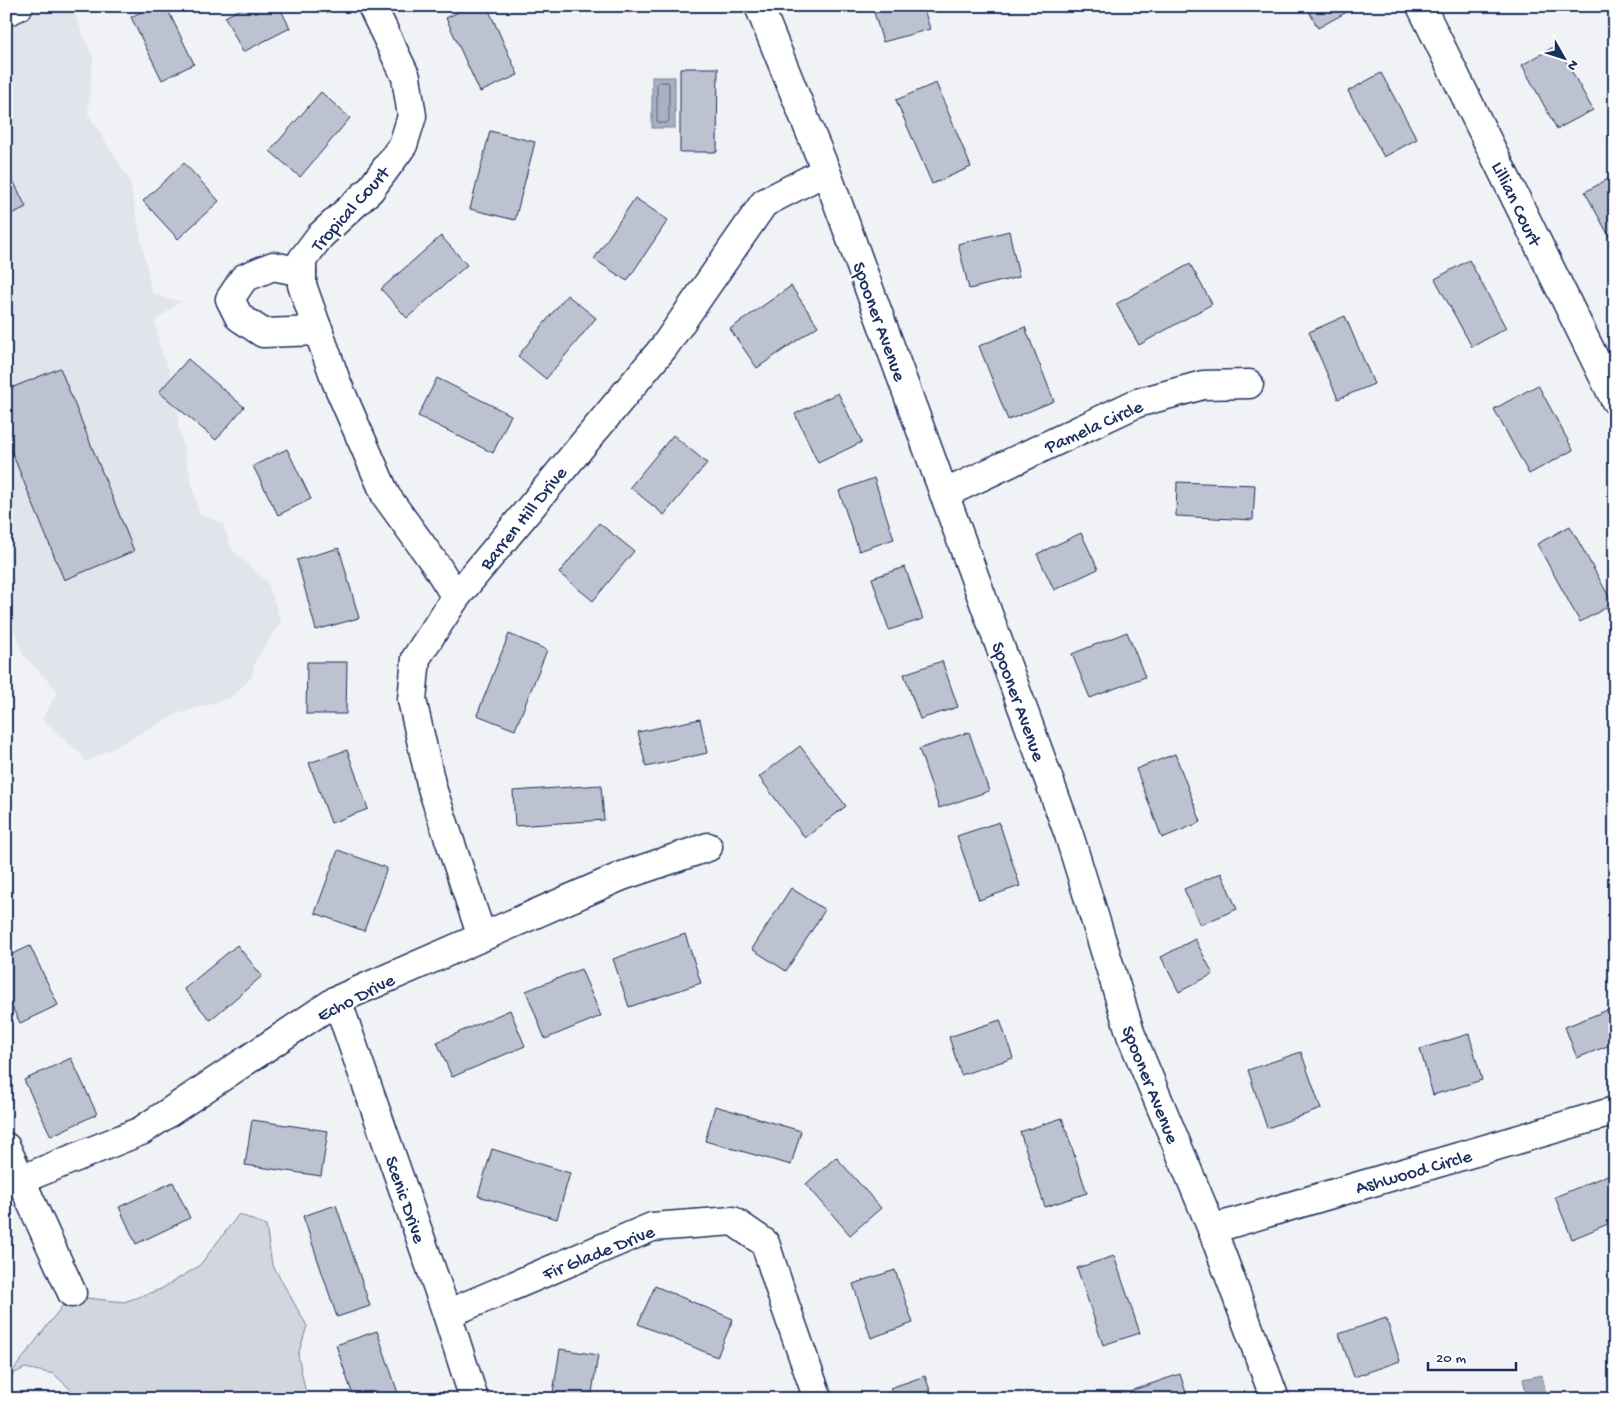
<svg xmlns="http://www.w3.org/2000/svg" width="1621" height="1405" viewBox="0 0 1621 1405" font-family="'Gochi Hand',sans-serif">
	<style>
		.built { fill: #e1e4ea }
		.green { fill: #d2d6df; stroke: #76829e }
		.water { fill: #a8b0c2; stroke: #707c9a }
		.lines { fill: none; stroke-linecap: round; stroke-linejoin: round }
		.shore { stroke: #536386; stroke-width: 1 }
		.building { fill: #bcc2d0; stroke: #1b2f5e }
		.street-casing { stroke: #1b2f5e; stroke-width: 31 }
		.primary-casing { stroke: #1b2f5e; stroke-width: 31 }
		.street { stroke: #fff; stroke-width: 28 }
		.primary { stroke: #fff; stroke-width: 28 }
		.labels { text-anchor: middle; stroke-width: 4.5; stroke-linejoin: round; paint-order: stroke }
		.street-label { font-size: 19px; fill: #1b2f5e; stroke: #fff }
	</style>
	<rect width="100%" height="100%" fill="#f1f2f5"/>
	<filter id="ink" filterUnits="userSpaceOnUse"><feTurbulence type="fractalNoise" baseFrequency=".02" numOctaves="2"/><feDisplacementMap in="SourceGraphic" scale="10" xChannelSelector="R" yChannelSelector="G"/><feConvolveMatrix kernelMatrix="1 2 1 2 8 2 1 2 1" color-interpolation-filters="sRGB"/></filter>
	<g filter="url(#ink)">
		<path class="built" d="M6,6H71L93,58L88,114L129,179L152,293L168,299L181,301L155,321L159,345L175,386L179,428L199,514L223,524L232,550L268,583L281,622L255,661L251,678L232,697L175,715L86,762L81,754L42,719L58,691L23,655L6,604Z"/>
		<path class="green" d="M239,1214L266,1226L272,1264L307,1326L298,1355L307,1399H81L54,1374L25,1368L9,1376L72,1293L77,1297L124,1302L161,1289L199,1266Z"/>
		<g class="water">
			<rect x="652" y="77" width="23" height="51"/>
			<path d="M1542,1375L1547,1399H1527L1523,1379Z"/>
		</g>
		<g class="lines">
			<path class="shore" d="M659,82H668L669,84V121L667,123H659L657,121V84Z"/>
		</g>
		<g class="building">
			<path d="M153,6H166L194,64L162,80L131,17Z"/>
			<path d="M246,6H279L290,28L243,52L225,17Z"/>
			<path d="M471,6H487L518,75L480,92L446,18Z"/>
			<path d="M872,6H923L930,29L883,42Z"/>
			<path d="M1306,6H1353L1354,8L1318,28Z"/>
			<path d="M1557,45L1593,110L1557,129L1522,65Z"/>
			<path d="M680,68H718L717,152H680Z"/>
			<path d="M1381,73L1417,139L1384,157L1348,91Z"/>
			<path d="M936,83L971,167L932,184L896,100Z"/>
			<path d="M321,92L350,118L300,177L270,151Z"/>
			<path d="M490,131L535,142L515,220L470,209Z"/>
			<path d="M184,163L219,201L178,239L143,201Z"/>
			<path d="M6,166L26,207L6,217Z"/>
			<path d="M1615,175V247L1585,192Z"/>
			<path d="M635,198L668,220L627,281L594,259Z"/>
			<path d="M1009,231L1019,277L969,289L958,244Z"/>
			<path d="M441,236L467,265L407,318L381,289Z"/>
			<path d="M1469,260L1506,328L1472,347L1435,279Z"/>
			<path d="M1190,264L1212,304L1139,345L1116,304Z"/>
			<path d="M791,286L818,326L757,368L730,329Z"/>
			<path d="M567,295L596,318L546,379L518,356Z"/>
			<path d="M1345,316L1374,384L1338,399L1309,332Z"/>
			<path d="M1025,327L1054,401L1008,420L979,346Z"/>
			<path d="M188,359L244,407L216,440L159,392Z"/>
			<path d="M60,368L134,551L64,580L6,438V390Z"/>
			<path d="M437,378L511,415L493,453L418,416Z"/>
			<path d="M1538,385L1573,450L1529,474L1494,409Z"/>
			<path d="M838,393L862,442L818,463L795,414Z"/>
			<path d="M673,435L707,463L664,515L630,487Z"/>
			<path d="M287,449L311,499L278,515L253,466Z"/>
			<path d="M874,478L894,539L859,551L839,491Z"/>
			<path d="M1177,482L1255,485L1253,520L1176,516Z"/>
			<path d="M599,523L634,551L593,601L559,573Z"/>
			<path d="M1570,526L1613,604L1580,622L1537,544Z"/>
			<path d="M1081,533L1098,569L1054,590L1037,554Z"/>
			<path d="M339,548L359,618L316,630L297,560Z"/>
			<path d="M905,567L923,619L889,630L872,578Z"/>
			<path d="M1127,632L1145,677L1090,698L1072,654Z"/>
			<path d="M509,634L547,650L515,730L477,715Z"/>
			<path d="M942,661L958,707L920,719L904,674Z"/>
			<path d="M307,662H347L346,714H306Z"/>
			<path d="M700,719L707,753L646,767L638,732Z"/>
			<path d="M969,732L989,791L939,808L919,749Z"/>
			<path d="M800,746L846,806L805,838L759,777Z"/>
			<path d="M347,750L368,809L331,823L309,763Z"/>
			<path d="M1175,754L1201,822L1162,838L1136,769Z"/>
			<path d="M601,785L604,820L515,826L513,791Z"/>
			<path d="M999,822L1020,886L979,900L957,836Z"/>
			<path d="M338,850L387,868L364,931L315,913Z"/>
			<path d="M1221,873L1237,909L1200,925L1184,889Z"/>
			<path d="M791,888L825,910L786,971L752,949Z"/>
			<path d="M685,934L701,983L629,1007L613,959Z"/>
			<path d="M1195,939L1213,974L1179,992L1161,957Z"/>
			<path d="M237,945L262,976L210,1020L184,989Z"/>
			<path d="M30,946L58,1005L20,1023L6,995V957Z"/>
			<path d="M581,969L601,1016L545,1039L526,991Z"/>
			<path d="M1615,1007V1043L1577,1058L1565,1027Z"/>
			<path d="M510,1010L525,1046L452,1077L437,1042Z"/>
			<path d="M1000,1020L1013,1058L961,1075L949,1037Z"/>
			<path d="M1469,1034L1482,1080L1433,1095L1420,1049Z"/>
			<path d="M1301,1052L1321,1109L1267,1128L1248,1070Z"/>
			<path d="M71,1058L97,1114L51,1136L24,1080Z"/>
			<path d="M715,1106L801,1131L791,1165L705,1141Z"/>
			<path d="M1062,1118L1087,1193L1045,1207L1020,1132Z"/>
			<path d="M252,1120L328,1131L321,1176L245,1165Z"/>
			<path d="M492,1149L570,1173L557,1219L478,1196Z"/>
			<path d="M836,1157L881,1208L850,1235L806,1184Z"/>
			<path d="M1615,1172V1221L1572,1239L1555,1197Z"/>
			<path d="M173,1182L190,1218L136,1244L119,1207Z"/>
			<path d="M336,1205L370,1306L337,1317L303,1216Z"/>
			<path d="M1114,1256L1140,1333L1103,1345L1077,1268Z"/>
			<path d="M895,1270L913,1323L871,1338L853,1284Z"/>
			<path d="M655,1286L733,1319L717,1357L638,1324Z"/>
			<path d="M1386,1318L1400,1361L1354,1377L1339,1334Z"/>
			<path d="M377,1331L400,1399H354L336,1345Z"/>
			<path d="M560,1349L598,1355L591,1399H552Z"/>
			<path d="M1180,1374L1188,1399H1136L1133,1390Z"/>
			<path d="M925,1376L933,1399H894L890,1388Z"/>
		</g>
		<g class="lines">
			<defs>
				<g id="street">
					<path d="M372,6L406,77L412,116L403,145L370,190L320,236L302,260V285L336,381L386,496L436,565L456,597"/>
					<path d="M759,6L826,171L1069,835L1131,1035L1212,1229L1275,1399"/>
					<path d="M1421,6L1615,400"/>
					<path d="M302,272L273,266L244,278L230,299L239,317L263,333L319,331"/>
					<path d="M944,494L1137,403L1203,385L1249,384"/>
					<path d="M482,937L432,788L412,700L416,658L456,597L664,347L764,203L826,171"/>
					<path d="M337,1000L447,1314L474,1399"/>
					<path d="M6,1147L72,1293"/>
					<path d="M20,1180L141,1131L337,1000L622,876L708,847"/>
					<path d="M1212,1229L1615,1111"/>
					<path d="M447,1314L652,1227L733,1221L765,1243L785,1305L818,1399"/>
				</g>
				<path id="primary" d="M6,12L19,6"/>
			</defs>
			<use href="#street" class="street-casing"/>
			<use href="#primary" class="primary-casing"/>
			<use href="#street" class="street"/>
			<use href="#primary" class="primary"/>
		</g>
	</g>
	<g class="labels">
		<g class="street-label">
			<text transform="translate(1518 203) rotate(64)" y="7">Lillian Court</text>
			<text transform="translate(349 208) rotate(-48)" y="7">Tropical Court</text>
			<text transform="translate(881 321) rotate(70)" y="7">Spooner Avenue</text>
			<text transform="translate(1093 425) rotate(-24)" y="7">Pamela Circle</text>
			<text transform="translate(522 517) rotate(-51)" y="7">Barren Hill Drive</text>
			<text transform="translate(1020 701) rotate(70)" y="7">Spooner Avenue</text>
			<text transform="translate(355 996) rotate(-27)" y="7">Echo Drive</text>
			<text transform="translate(1152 1084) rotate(68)" y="7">Spooner Avenue</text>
			<text transform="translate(1413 1170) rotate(-16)" y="7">Ashwood Circle</text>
			<text transform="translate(407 1199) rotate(71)" y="7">Scenic Drive</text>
			<text transform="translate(598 1251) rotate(-22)" y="7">Fir Glade Drive</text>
		</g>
	</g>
	<rect width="1621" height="1405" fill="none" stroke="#fff" stroke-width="25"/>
	<rect x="12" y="12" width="1596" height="1380" fill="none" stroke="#1b2f5e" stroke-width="2" filter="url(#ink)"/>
	<g transform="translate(1564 58) rotate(129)" stroke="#ffffff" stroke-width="4" paint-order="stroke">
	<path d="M0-4L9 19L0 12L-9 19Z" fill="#1b2f5e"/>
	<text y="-8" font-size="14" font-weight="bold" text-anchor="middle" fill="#1b2f5e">N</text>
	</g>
	<path d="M1428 1362v8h88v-8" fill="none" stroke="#1b2f5e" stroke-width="2.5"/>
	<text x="1436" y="1362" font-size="15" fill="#1b2f5e" stroke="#ffffff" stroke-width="4" paint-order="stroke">20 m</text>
</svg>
